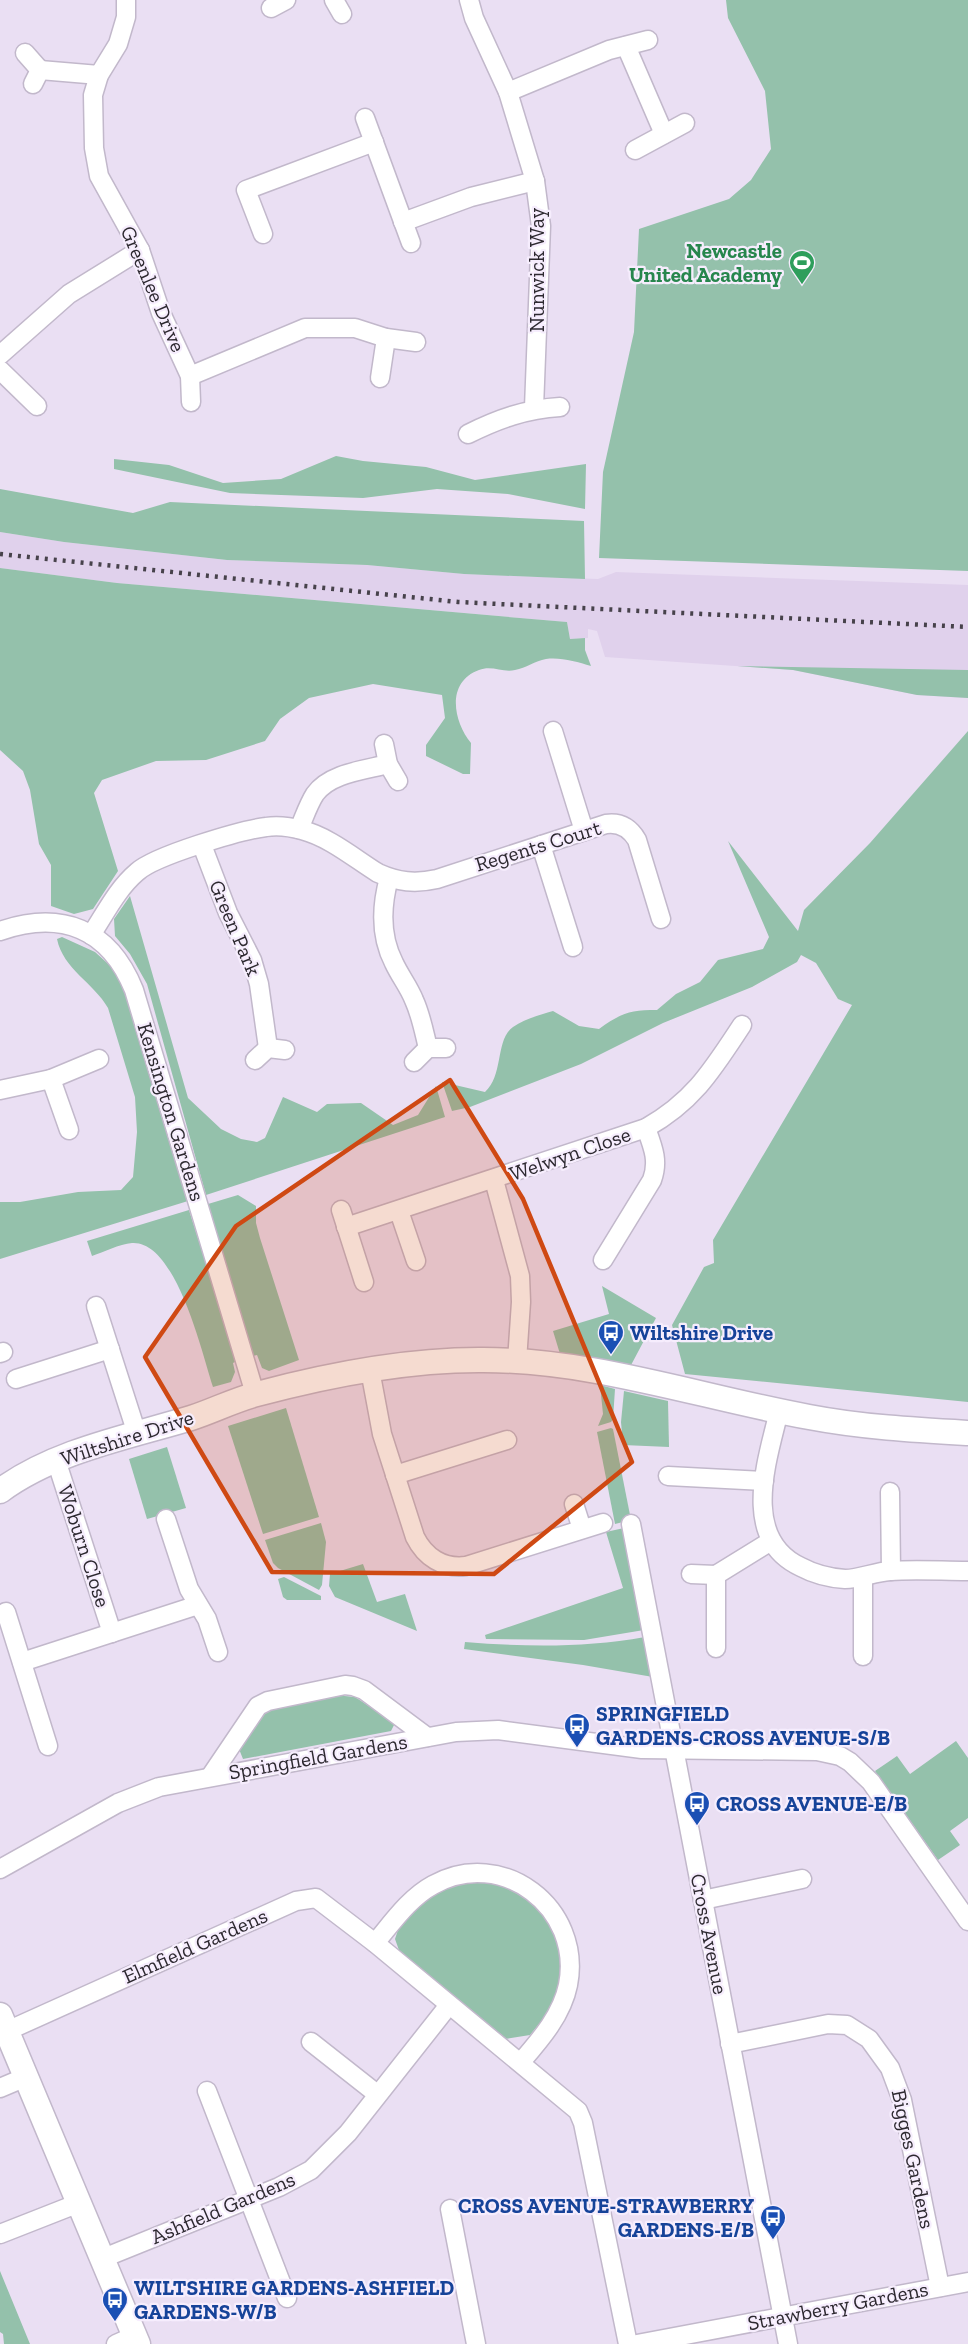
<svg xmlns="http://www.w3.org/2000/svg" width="968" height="2344" viewBox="0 0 968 2344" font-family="'Zilla Slab',serif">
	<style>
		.built { fill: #e0d1ec }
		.green { fill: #94c1ab }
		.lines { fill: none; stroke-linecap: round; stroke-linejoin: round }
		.street-casing { stroke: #c2b8cb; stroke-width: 21 }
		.secondary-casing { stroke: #c2b8cb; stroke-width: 27 }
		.street { stroke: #fff; stroke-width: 18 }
		.secondary { stroke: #fff; stroke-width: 24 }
		.rail { stroke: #47424b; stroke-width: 4.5; stroke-dasharray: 3 6; stroke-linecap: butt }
		.marked { fill: #cf4913; fill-opacity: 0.2; stroke: #cf4913; stroke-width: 4.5; stroke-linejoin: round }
		.labels { text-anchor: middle; stroke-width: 4.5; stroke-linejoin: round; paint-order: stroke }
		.leisure-label { font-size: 21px; font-weight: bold; fill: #27864d; stroke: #f6edfd; text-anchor: end }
		.street-label { font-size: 21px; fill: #2d2930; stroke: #f6edfd }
		.transit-label { font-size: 21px; font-weight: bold; fill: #164399; stroke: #f6edfd; text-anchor: start }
	</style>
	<rect width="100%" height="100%" fill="#eadff3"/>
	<path class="built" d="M0,532L64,542L227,560L367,565L464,574L598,579L616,572L968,585V698L917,695L793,670L605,657L597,631L588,629V638L570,639L567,622L117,583L0,568Z"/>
	<g class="green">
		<path d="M726,0H968V571L599,558L603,472L634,332L639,229L729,199L751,180L771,149L765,91L728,18Z"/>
		<path d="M336,456L363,461L426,467L475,480L586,464L585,509L508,494L437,489L363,498L230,493L114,469V459L169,465L223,483L281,479Z"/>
		<path d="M0,489L133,513L170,502L584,521L585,579L464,574L367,565L227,560L64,542L0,532Z"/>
		<path d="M0,568L117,583L567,622L570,639L585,638V650L591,666C577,662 561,657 546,659C535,661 526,668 515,670C503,673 492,665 479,670C446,682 453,721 471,743L470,774H463L426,756V745L445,718L442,695L373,684L309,698L280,719L265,741L206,760L156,761L102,780L94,793L118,871L93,909L74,914L51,906V865L39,844L30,790L23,771L0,750Z"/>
		<path d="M737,666L968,670V698L917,695L793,670Z"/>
		<path d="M968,731V1402L685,1374L672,1325L704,1267L714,1263L713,1240L852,1005L838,999L816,963L801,955L797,962L752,987L663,1023L581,1064L470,1107L452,1111L442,1082L485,1092C504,1075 495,1040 513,1027C524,1019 540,1015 553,1011L579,1026L599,1029C621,1013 630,1010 657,1010L676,994L700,982L718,960L763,949L769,937L728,841L798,931L804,910L870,843Z"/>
		<path d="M130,896L188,1098L221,1129L241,1139L257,1142L265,1138L283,1097L317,1112L327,1104L361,1103L393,1125L418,1115L436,1086L445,1117L206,1195L147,984L130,954L115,936L114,919Z"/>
		<path d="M62,937L95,952L115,970L128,997L188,1201L0,1259V1202H20L78,1192L121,1190L133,1177L137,1132L135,1097L108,1008C94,983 63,969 57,939Z"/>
		<path d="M238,1195L256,1206V1223L260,1238L299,1360L269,1371L262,1368L257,1355L253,1356L208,1204Z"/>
		<path d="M189,1210L237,1361L233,1363L235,1372L231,1382L213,1387C202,1353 176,1240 132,1243C119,1244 104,1252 92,1256L87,1241Z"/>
		<path d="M602,1286L656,1318L630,1367L560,1354L553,1331L609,1314Z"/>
		<path d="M600,1385L615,1389L613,1419L611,1422L598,1426L603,1414Z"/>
		<path d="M624,1391L668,1401L669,1447L623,1445L621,1422Z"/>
		<path d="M286,1408L319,1517L263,1534L228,1426Z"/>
		<path d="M611,1428L613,1429L631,1520L615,1524L597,1432Z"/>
		<path d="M167,1447L186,1508L147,1519L129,1459Z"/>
		<path d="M321,1523L326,1542L322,1585L319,1590L278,1568L273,1563L265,1540Z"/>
		<path d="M624,1528L644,1630L584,1640L486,1639L485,1635L623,1588L606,1532Z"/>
		<path d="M363,1564L377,1602L405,1594L417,1631L335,1597L329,1586L330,1574Z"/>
		<path d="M284,1577L321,1596V1600H287L283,1597L278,1579Z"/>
		<path d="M645,1637L653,1677L583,1665L464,1649L465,1642C526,1647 584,1648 645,1637Z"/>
		<path d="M334,1695L355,1697L384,1716L394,1725L391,1731L243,1759L239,1749L260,1716L277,1706Z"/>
		<path d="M956,1741L968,1758V1818L950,1831L960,1845L938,1860L875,1771L897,1756L910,1774Z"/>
		<path d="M487,1882C504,1887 524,1893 537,1905C563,1928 567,1976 553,2005C547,2016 537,2026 530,2035L505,2039L400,1953L395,1939L399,1927L437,1889L459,1884Z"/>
		<path d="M0,2271L30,2344H4L3,2334L0,2332Z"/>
	</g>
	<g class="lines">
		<defs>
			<g id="street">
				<path d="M126,0V17L118,44L99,75L93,95L94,148L99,176L140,250L161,313L190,376L191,402"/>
				<path d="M334,0L342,14"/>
				<path d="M469,0L474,18L508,92L535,181L541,226L534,408"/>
				<path d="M271,8L286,0"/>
				<path d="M626,46L664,134"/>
				<path d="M25,53L40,70L33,84"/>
				<path d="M40,70L99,75"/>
				<path d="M508,92L609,50L648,40"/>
				<path d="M365,118L411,243"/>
				<path d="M635,150L685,123"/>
				<path d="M403,222L471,197L535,181"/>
				<path d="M263,234L246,190L374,142"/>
				<path d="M0,355L69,294L140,250"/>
				<path d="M0,370L37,406"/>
				<path d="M190,376L305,328H355L386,338L416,342"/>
				<path d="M380,378L386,338"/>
				<path d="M468,434C498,419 526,409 560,407"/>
				<path d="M553,731L584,831"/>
				<path d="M384,744L388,764L398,781"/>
				<path d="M299,829C304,818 308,805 315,794C330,773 365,770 388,764"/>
				<path d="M202,845L228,913L252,960L259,984L268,1048"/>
				<path d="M541,845L573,947"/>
				<path d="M389,878C381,907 380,936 394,963C400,976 409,987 414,1000C421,1015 424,1032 428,1048"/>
				<path d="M0,931C61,910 109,928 134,990L255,1394"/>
				<path d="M91,935C105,914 117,889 137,872C154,856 241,830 266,827C278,825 291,827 302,830C329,837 354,858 378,873C398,882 415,884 437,879L606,824C620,822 630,828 637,840L661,919"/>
				<path d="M255,1060L268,1048L285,1050"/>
				<path d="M414,1062L428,1048H446"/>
				<path d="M51,1079L69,1130"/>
				<path d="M0,1090L51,1079L99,1059"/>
				<path d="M494,1180L520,1276L521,1302L517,1361"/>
				<path d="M341,1210L364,1282"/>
				<path d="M399,1211L416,1261"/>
				<path d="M346,1227L646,1128C694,1101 713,1069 742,1025"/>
				<path d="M603,1260L652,1180C659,1161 653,1147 646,1128"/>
				<path d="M96,1306L137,1434"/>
				<path d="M0,1353L3,1352"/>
				<path d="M370,1370L382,1434L415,1537C425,1557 443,1569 466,1566L603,1523"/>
				<path d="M16,1379L110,1349"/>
				<path d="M779,1411C767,1461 740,1539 801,1567C814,1574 830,1578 845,1579C860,1579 874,1572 890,1571C915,1569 942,1571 967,1571"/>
				<path d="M56,1460L112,1633"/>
				<path d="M395,1475L507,1440"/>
				<path d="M668,1476L764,1481"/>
				<path d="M890,1492L891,1571"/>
				<path d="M574,1504L582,1529"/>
				<path d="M166,1519L189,1589L207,1619L218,1652"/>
				<path d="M631,1524L788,2344"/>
				<path d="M691,1574L716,1575"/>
				<path d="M863,1577V1656"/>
				<path d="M6,1612L48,1746"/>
				<path d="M716,1648V1575L771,1541"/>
				<path d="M22,1662L198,1605"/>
				<path d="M210,1777L258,1706L268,1701L345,1685L353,1686L364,1690L427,1737"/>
				<path d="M0,1869L118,1803L159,1787L456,1732L498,1730L642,1749L817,1751L840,1756L850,1762L871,1782L968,1921"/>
				<path d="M703,1900L802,1879"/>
				<path d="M375,1943C392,1923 409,1898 433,1885C502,1846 583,1908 568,1985C562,2015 540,2040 521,2062"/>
				<path d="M7,2031L296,1901L316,1898L375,1943L578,2111L583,2123L628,2344"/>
				<path d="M311,2042L377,2094"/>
				<path d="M730,2044L828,2024L847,2025L869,2039L890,2068L902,2100L940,2287"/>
				<path d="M0,2088L26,2077"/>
				<path d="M207,2091L287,2298"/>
				<path d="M450,2209L476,2344"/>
				<path d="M0,2234L79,2203"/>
				<path d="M101,2259L279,2187L311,2170L348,2133L449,2005"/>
				<path d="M116,2344L134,2336"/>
				<path d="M637,2344L968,2282"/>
			</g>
			<g id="secondary">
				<path d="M0,1491C54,1451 128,1437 191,1418C213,1411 234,1400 257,1394C328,1375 405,1360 479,1360C592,1359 699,1397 809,1417C861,1427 915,1430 968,1433"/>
				<path d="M0,2015L138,2344"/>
			</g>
		</defs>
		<use href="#street" class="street-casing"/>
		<use href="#secondary" class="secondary-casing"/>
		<use href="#street" class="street"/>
		<use href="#secondary" class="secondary"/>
		<path class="rail" d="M0,554L458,602L968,627"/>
	</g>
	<path class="marked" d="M450,1080L523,1199L632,1462L494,1574L272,1572L145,1357L236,1226Z"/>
	<defs>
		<symbol id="stadium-pin" viewBox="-11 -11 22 30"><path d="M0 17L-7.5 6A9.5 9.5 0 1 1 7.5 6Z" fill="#2e9e5b" stroke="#f6edfd"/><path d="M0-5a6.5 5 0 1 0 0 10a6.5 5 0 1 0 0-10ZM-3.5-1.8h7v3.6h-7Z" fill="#fff"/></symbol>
		<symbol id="bus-pin" viewBox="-11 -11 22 30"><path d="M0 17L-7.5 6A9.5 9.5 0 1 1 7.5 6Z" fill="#1a4fb4" stroke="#f6edfd"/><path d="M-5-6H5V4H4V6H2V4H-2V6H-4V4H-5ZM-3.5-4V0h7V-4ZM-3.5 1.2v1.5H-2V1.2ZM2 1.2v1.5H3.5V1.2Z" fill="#fff"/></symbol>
	</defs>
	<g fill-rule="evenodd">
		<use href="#stadium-pin" x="787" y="248" width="30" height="40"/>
		<use href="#bus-pin" x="596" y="1318" width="30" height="40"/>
		<use href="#bus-pin" x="562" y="1711" width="30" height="40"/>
		<use href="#bus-pin" x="682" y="1789" width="30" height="40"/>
		<use href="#bus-pin" x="758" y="2203" width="30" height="40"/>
		<use href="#bus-pin" x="100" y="2285" width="30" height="40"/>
	</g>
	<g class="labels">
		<g class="leisure-label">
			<text x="782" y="258">Newcastle<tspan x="782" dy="24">United Academy</tspan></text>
		</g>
		<g class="street-label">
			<text transform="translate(537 270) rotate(-90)" y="7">Nunwick Way</text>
			<text transform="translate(153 289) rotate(67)" y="7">Greenlee Drive</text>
			<text transform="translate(538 846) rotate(-17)" y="7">Regents Court</text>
			<text transform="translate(235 928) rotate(67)" y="7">Green Park</text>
			<text transform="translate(171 1112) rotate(73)" y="7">Kensington Gardens</text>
			<text transform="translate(570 1154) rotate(-19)" y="7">Welwyn Close</text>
			<text transform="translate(127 1438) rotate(-18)" y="7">Wiltshire Drive</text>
			<text transform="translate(84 1546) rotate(72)" y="7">Woburn Close</text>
			<text transform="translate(318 1757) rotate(-10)" y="7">Springfield Gardens</text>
			<text transform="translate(709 1934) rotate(79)" y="7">Cross Avenue</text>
			<text transform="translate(195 1946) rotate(-24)" y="7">Elmfield Gardens</text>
			<text transform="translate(913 2159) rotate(78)" y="7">Bigges Gardens</text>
			<text transform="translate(223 2208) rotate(-23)" y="7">Ashfield Gardens</text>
			<text transform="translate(838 2306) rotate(-11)" y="7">Strawberry Gardens</text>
		</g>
		<g class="transit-label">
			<text x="630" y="1340">Wiltshire Drive</text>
			<text x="596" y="1721">SPRINGFIELD<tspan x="596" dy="24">GARDENS-CROSS AVENUE-S/B</tspan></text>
			<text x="716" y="1811">CROSS AVENUE-E/B</text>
			<text x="754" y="2213" text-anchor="end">CROSS AVENUE-STRAWBERRY<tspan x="754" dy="24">GARDENS-E/B</tspan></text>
			<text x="134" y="2295">WILTSHIRE GARDENS-ASHFIELD<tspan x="134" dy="24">GARDENS-W/B</tspan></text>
		</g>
	</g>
</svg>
